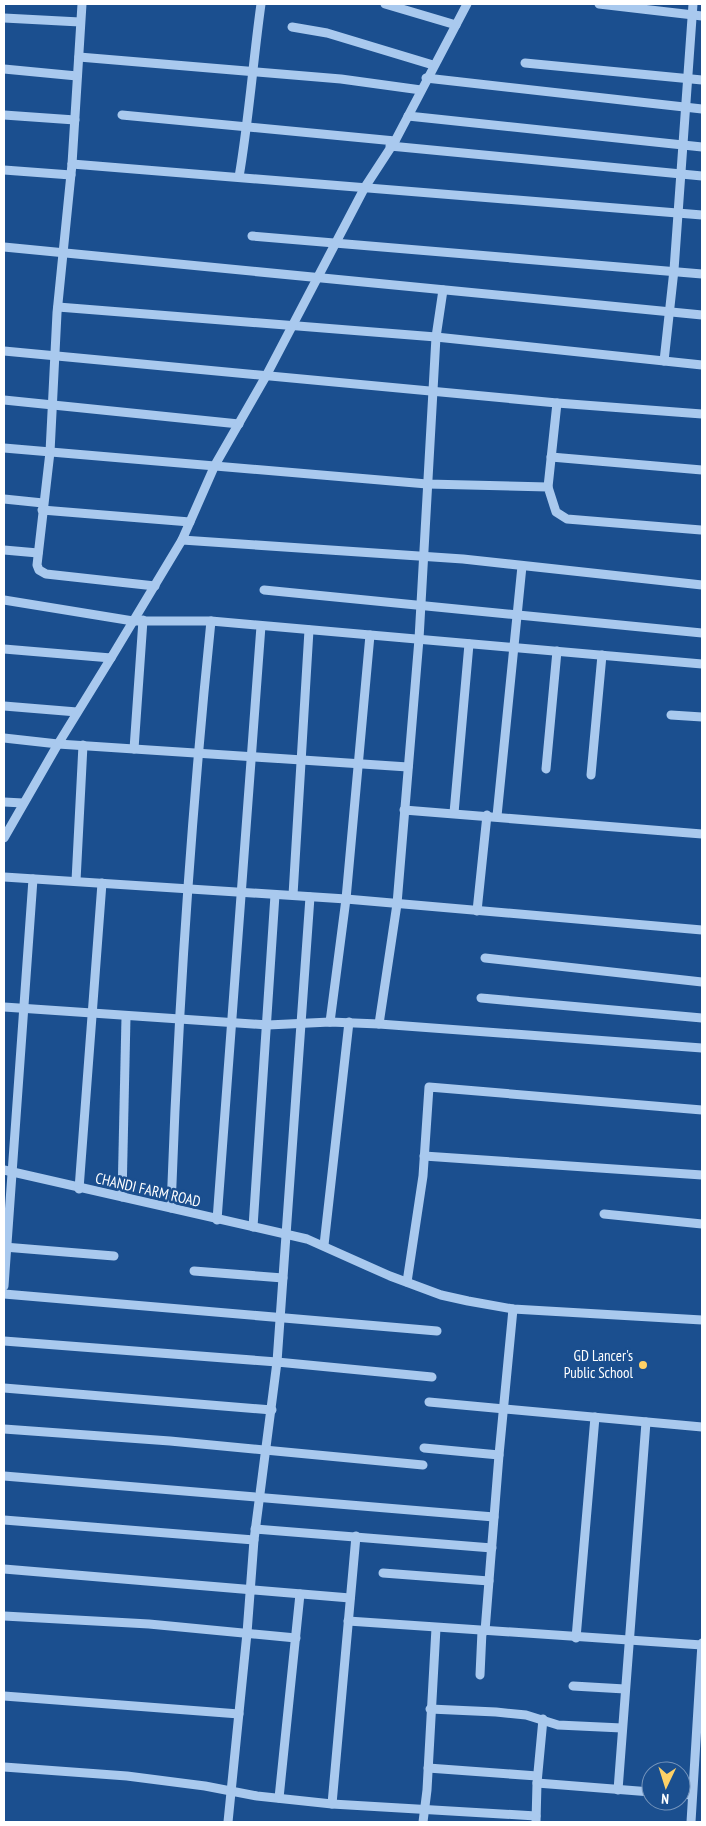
<svg xmlns="http://www.w3.org/2000/svg" width="706" height="1826" viewBox="0 0 706 1826" font-family="'PT Sans Narrow',sans-serif">
	<style>
		.lines { fill: none; stroke-linecap: round; stroke-linejoin: round }
		.minor { stroke: #a9c9ee; stroke-width: 9 }
		.poi-dot { fill: #ffd166; stroke: #1b4f8f; stroke-width: 2 }
		.labels { text-anchor: middle; stroke-width: 5; stroke-linejoin: round; paint-order: stroke }
		.street-label { font-size: 15px; fill: #fff; stroke: #1b4f8f }
		.poi-label { font-size: 15px; fill: #fff; stroke: #1b4f8f; text-anchor: end }
	</style>
	<rect width="100%" height="100%" fill="#1b4f8f"/>
	<g class="lines">
		<g class="minor">
			<path d="M82,4L72,164L57,313L50,452L37,565L39,570L46,574L155,586"/>
			<path d="M385,4L456,25"/>
			<path d="M599,4L702,16"/>
			<path d="M4,18L80,22"/>
			<path d="M292,27L327,33L433,65"/>
			<path d="M79,57L341,79L421,90"/>
			<path d="M525,63L702,80"/>
			<path d="M4,69L77,76"/>
			<path d="M426,78L702,109"/>
			<path d="M4,115L75,120"/>
			<path d="M122,115L395,141"/>
			<path d="M408,116L702,147"/>
			<path d="M390,146L702,176"/>
			<path d="M72,164L702,215"/>
			<path d="M4,170L71,175"/>
			<path d="M239,177C249,119 253,61 261,4"/>
			<path d="M252,236L702,274"/>
			<path d="M4,247L702,315"/>
			<path d="M58,307L436,337L702,365"/>
			<path d="M4,351L557,403L702,414"/>
			<path d="M664,361L674,270L693,4"/>
			<path d="M4,400L239,424"/>
			<path d="M4,448L427,484L548,487L556,512L567,519L701,530"/>
			<path d="M551,457L702,470"/>
			<path d="M548,487L557,403"/>
			<path d="M4,499L43,503"/>
			<path d="M42,510L190,522"/>
			<path d="M182,540L463,559L702,585"/>
			<path d="M4,550L38,553"/>
			<path d="M264,590L702,633"/>
			<path d="M4,600L133,621H211L702,664"/>
			<path d="M4,649L111,658L182,540L215,465L266,376L365,187L395,141L467,4"/>
			<path d="M4,706L77,712"/>
			<path d="M671,715L702,717"/>
			<path d="M4,738L58,744L408,767"/>
			<path d="M134,749L143,620"/>
			<path d="M546,769L557,651"/>
			<path d="M591,775L602,655"/>
			<path d="M4,802L23,803"/>
			<path d="M404,810L702,834"/>
			<path d="M454,813L469,644"/>
			<path d="M497,816L522,566"/>
			<path d="M4,838L58,744L111,658"/>
			<path d="M4,877L346,899L702,930"/>
			<path d="M76,881L83,745"/>
			<path d="M293,895L309,630"/>
			<path d="M477,911L487,815"/>
			<path d="M485,958L702,982"/>
			<path d="M481,998L702,1018"/>
			<path d="M4,1007L268,1025L330,1022L379,1024L702,1048"/>
			<path d="M330,1022L346,899L370,635"/>
			<path d="M379,1024L397,904L419,639L436,337L443,290"/>
			<path d="M424,1156L702,1175"/>
			<path d="M4,1170L307,1239L390,1276L441,1295L468,1301L513,1309L702,1320"/>
			<path d="M79,1189L102,883"/>
			<path d="M122,1197L126,1017"/>
			<path d="M171,1208C178,1012 191,816 211,621"/>
			<path d="M604,1214L702,1224"/>
			<path d="M217,1220L261,626"/>
			<path d="M253,1227L275,895"/>
			<path d="M324,1245L349,1022"/>
			<path d="M4,1247L114,1256"/>
			<path d="M194,1271L283,1278"/>
			<path d="M407,1282L423,1176L429,1087L702,1110"/>
			<path d="M4,1286L33,879"/>
			<path d="M4,1294L437,1331"/>
			<path d="M4,1341L277,1362L432,1377"/>
			<path d="M4,1388L272,1410"/>
			<path d="M429,1402L702,1427"/>
			<path d="M4,1429L170,1441L423,1465"/>
			<path d="M424,1448L499,1455"/>
			<path d="M4,1476L494,1517"/>
			<path d="M4,1520L254,1540"/>
			<path d="M255,1529L492,1548"/>
			<path d="M4,1569L350,1598"/>
			<path d="M383,1573L489,1581"/>
			<path d="M4,1616L149,1624L296,1638"/>
			<path d="M348,1621L702,1645"/>
			<path d="M485,1631L499,1455L513,1309"/>
			<path d="M576,1638L595,1417"/>
			<path d="M480,1675L482,1631"/>
			<path d="M573,1686L625,1689"/>
			<path d="M4,1696L239,1714"/>
			<path d="M430,1709L496,1712L526,1715L558,1725L622,1728"/>
			<path d="M4,1767L127,1776L205,1786L257,1796L332,1804L536,1816"/>
			<path d="M428,1768L537,1776"/>
			<path d="M537,1783L651,1792"/>
			<path d="M618,1790L646,1422"/>
			<path d="M681,1794L692,1795"/>
			<path d="M279,1798L300,1594"/>
			<path d="M332,1804L356,1536"/>
			<path d="M228,1822L247,1633L254,1540L277,1362L310,897"/>
			<path d="M423,1822L427,1790L436,1628"/>
			<path d="M536,1822L537,1783L543,1719"/>
			<path d="M691,1822L702,1643"/>
		</g>
	</g>
	<circle class="poi-dot" cx="643" cy="1365" r="5"/>
	<g class="labels">
		<g class="street-label">
			<text transform="translate(148 1190) rotate(13)" y="5">CHANDI FARM ROAD</text>
		</g>
		<g class="poi-label">
			<text x="633" y="1361">GD Lancer's<tspan x="633" dy="17">Public School</tspan></text>
		</g>
	</g>
	<rect width="706" height="1826" fill="none" stroke="#ffffff" stroke-width="10"/>
	<g transform="translate(666 1786) rotate(184)"><circle r="24" fill="#1b4f8f" stroke="#7695bc"/>
	<path d="M0-4L9 19L0 12L-9 19Z" fill="#ffd166"/>
	<text y="-8" font-size="14" font-weight="bold" text-anchor="middle" fill="#ffffff">N</text>
	</g>
</svg>
